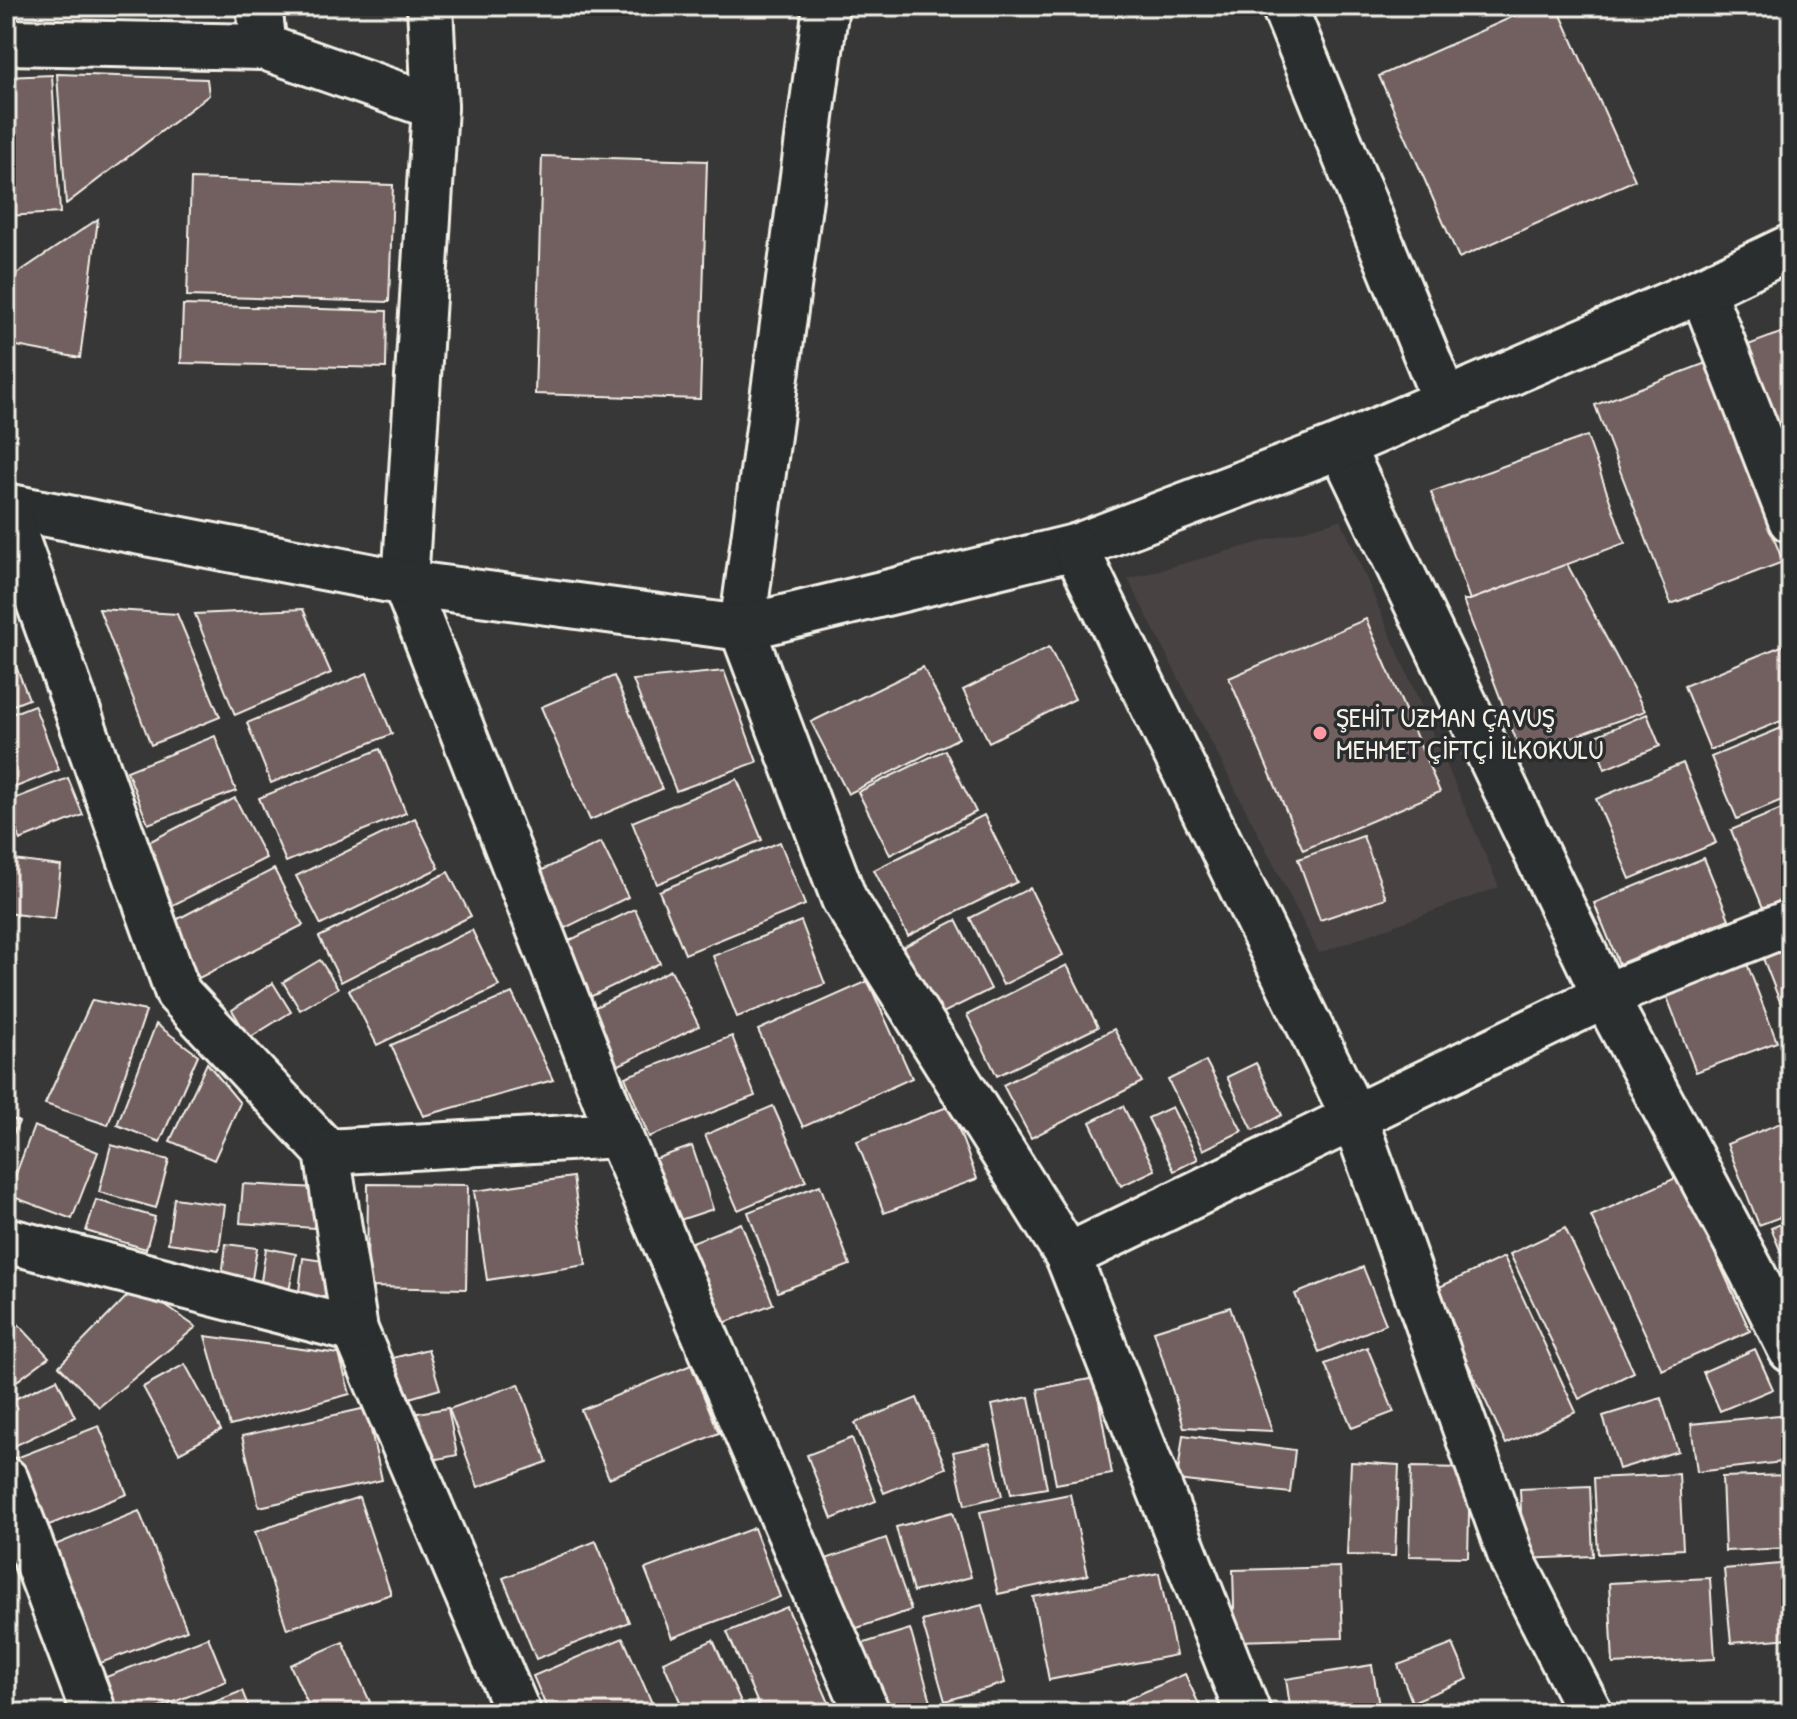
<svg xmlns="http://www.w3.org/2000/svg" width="1797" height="1719" viewBox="0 0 1797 1719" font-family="'Patrick Hand',sans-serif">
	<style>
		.built { fill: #494343 }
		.building { fill: #725f5e; stroke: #f4f1e8; stroke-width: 2 }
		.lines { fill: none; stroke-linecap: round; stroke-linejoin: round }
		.minor-casing { stroke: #f4f1e8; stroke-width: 50 }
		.minor { stroke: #2a2d2e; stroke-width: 44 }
		.poi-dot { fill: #ff9aa2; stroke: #2a2d2e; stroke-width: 3 }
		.labels { text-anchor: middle; stroke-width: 7; stroke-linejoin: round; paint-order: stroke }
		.poi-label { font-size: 28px; fill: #f4f1e8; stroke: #2a2d2e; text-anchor: start }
	</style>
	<rect width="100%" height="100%" fill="#383738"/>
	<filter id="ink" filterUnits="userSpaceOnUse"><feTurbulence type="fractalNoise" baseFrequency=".0125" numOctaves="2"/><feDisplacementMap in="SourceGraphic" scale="16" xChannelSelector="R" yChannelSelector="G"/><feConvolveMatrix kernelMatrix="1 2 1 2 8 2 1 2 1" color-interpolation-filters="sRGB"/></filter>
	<g filter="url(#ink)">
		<path class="built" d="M1341,520L1499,887L1319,953L1128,579Z"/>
		<g class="building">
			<path d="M1537,6H1557L1635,180L1459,258L1379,76Z"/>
			<path d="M57,74L207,79L209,95L66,204Z"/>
			<path d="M52,75L60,213L6,216V77Z"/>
			<path d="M542,156L707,161L700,399L535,394Z"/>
			<path d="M191,179L393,185L389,302L187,296Z"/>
			<path d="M98,219L80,358L6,344V281Z"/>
			<path d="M183,305L387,311L386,368L181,363Z"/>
			<path d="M1791,329V462L1748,345Z"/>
			<path d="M1706,363L1783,562L1671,604L1595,405Z"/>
			<path d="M1587,436L1625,543L1470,600L1431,492Z"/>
			<path d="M1567,564L1645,711L1522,755L1463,600H1470Z"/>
			<path d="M99,609L177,614L220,717L151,745Z"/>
			<path d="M303,609L331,673L235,715L195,614Z"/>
			<path d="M1366,619L1440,792L1303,850L1229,678Z"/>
			<path d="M6,641L29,699L6,708Z"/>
			<path d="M1791,642V717L1710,750L1684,686Z"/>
			<path d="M1049,647L1075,699L989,742L963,690Z"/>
			<path d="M923,667L959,738L848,794L811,722Z"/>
			<path d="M724,671L757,762L676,791L633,680Z"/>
			<path d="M367,673L392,734L271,783L247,723Z"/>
			<path d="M614,676L662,789L590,820L541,707Z"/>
			<path d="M34,705L59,770L6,791V716Z"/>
			<path d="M1647,714L1660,746L1605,769L1593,737Z"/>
			<path d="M1791,724V796L1737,819L1711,757Z"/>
			<path d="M215,736L236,791L148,824L127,771Z"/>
			<path d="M380,749L406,813L286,862L259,798Z"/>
			<path d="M945,750L976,812L890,855L858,792Z"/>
			<path d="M1683,763L1716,843L1630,879L1596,799Z"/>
			<path d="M68,778L83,815L20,840L6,802Z"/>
			<path d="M737,779L762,840L657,884L632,822Z"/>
			<path d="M235,798L266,858L165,909L135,849Z"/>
			<path d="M1791,805V896L1763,908L1731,830Z"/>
			<path d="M984,815L1017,882L908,936L874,870Z"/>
			<path d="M415,818L439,868L321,925L296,876Z"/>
			<path d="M1363,836L1386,898L1320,920L1298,859Z"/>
			<path d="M601,842L628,897L563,929L536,873Z"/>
			<path d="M780,842L805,905L685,954L659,891Z"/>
			<path d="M1704,858L1729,919L1619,964L1594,903Z"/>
			<path d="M6,859L61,866L55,919L6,913Z"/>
			<path d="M274,869L303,925L199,978L170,923Z"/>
			<path d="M448,872L471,916L341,982L319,937Z"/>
			<path d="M1030,888L1063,955L1003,985L970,918Z"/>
			<path d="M635,909L660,963L588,998L562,944Z"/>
			<path d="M956,920L991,989L937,1016L903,947Z"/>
			<path d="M801,921L825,984L737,1017L713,956Z"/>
			<path d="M472,930L499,986L377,1045L349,990Z"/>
			<path d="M1791,942V1030L1761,953Z"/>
			<path d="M320,960L338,988L300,1010L283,982Z"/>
			<path d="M1746,961L1777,1042L1696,1072L1665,992Z"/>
			<path d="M1067,965L1098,1027L997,1076L967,1015Z"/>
			<path d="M671,970L699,1026L611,1069L583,1013Z"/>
			<path d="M868,981L912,1078L803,1127L758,1030Z"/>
			<path d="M273,983L291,1012L249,1038L232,1010Z"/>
			<path d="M512,993L553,1080L423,1116L391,1045Z"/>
			<path d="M92,1000L146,1011L108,1125L45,1104Z"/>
			<path d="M156,1024L198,1055L160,1142L117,1125Z"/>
			<path d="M1114,1029L1142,1082L1031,1138L1003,1085Z"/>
			<path d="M732,1036L755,1096L649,1137L625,1077Z"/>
			<path d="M1206,1061L1242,1131L1203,1150L1168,1080Z"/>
			<path d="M207,1063L240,1103L214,1160L170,1141Z"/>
			<path d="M1256,1063L1282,1115L1253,1130L1227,1077Z"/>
			<path d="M773,1106L806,1181L738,1210L705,1135Z"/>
			<path d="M950,1106L977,1179L884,1213L857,1141Z"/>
			<path d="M1123,1106L1155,1170L1121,1186L1090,1122Z"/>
			<path d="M1172,1107L1198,1159L1174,1171L1148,1118Z"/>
			<path d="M6,1116L19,1122L6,1148Z"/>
			<path d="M1791,1119V1213L1759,1225L1727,1144Z"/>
			<path d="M34,1126L98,1152L72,1219L8,1195Z"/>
			<path d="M111,1145L169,1160L156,1208L99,1192Z"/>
			<path d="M692,1146L713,1209L674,1222L652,1160Z"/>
			<path d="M1680,1176L1750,1331L1662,1370L1591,1216Z"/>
			<path d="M573,1177L586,1265L487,1280L474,1191Z"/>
			<path d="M243,1184L316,1188L314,1228L240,1223Z"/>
			<path d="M368,1184L468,1185L466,1289L367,1287Z"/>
			<path d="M820,1185L850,1265L778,1292L748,1212Z"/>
			<path d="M174,1198L225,1205L219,1250L168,1243Z"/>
			<path d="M96,1200L155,1217L146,1249L86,1231Z"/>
			<path d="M1791,1220V1277L1771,1228Z"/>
			<path d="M741,1223L773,1304L714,1327L682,1246Z"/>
			<path d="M1565,1228L1634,1372L1579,1399L1510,1254Z"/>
			<path d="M226,1244L257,1248L252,1279L222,1276Z"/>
			<path d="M266,1248L296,1254L289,1292L260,1288Z"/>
			<path d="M1504,1257L1576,1412L1506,1444L1433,1290Z"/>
			<path d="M303,1258L330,1262L325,1303L298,1300Z"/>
			<path d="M1363,1267L1386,1324L1319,1352L1295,1294Z"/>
			<path d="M137,1286L196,1327L99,1407L59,1366Z"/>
			<path d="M1230,1307L1272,1431L1184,1427L1154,1331Z"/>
			<path d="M6,1311L49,1357L6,1389Z"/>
			<path d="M205,1336L339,1354L350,1394L230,1426Z"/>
			<path d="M1367,1347L1394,1412L1352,1428L1325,1364Z"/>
			<path d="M428,1349L440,1389L389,1404L377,1362Z"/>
			<path d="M1755,1349L1773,1389L1720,1411L1703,1372Z"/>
			<path d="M185,1364L221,1430L179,1453L143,1387Z"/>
			<path d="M691,1365L719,1433L609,1478L581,1410Z"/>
			<path d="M1095,1378L1112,1474L1056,1484L1038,1389Z"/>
			<path d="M57,1379L75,1417L8,1449L6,1444V1403Z"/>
			<path d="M519,1384L547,1462L478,1487L449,1409Z"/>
			<path d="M1029,1397L1047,1488L1011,1494L992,1405Z"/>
			<path d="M917,1398L946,1468L884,1493L855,1423Z"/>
			<path d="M1661,1398L1678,1451L1619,1469L1603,1416Z"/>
			<path d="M366,1408L382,1480L259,1507L242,1436Z"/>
			<path d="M448,1408L457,1455L414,1464L405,1415Z"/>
			<path d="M1790,1414L1791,1461L1697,1472L1691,1424Z"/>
			<path d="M99,1426L127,1494L39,1529L11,1460Z"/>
			<path d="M1183,1435L1295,1450L1290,1493L1177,1480Z"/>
			<path d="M852,1438L876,1501L832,1519L807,1455Z"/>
			<path d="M990,1444L1002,1496L965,1505L953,1452Z"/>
			<path d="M1351,1462L1399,1465L1395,1556L1347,1555Z"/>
			<path d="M1411,1467L1470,1468L1468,1557L1409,1556Z"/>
			<path d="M1679,1474L1683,1549L1598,1554L1594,1478Z"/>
			<path d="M1791,1475V1548L1725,1551L1722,1477Z"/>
			<path d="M1590,1486L1593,1556L1523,1559L1520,1489Z"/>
			<path d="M1070,1494L1088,1575L998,1594L980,1512Z"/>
			<path d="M359,1497L391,1594L287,1629L255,1532Z"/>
			<path d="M139,1511L187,1630L98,1664L50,1547Z"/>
			<path d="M953,1512L971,1577L913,1592L896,1527Z"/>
			<path d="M754,1528L780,1597L672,1638L645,1569Z"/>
			<path d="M886,1538L911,1610L848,1631L823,1560Z"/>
			<path d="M596,1541L629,1622L536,1659L503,1578Z"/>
			<path d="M1791,1563V1638L1731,1643L1724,1569Z"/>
			<path d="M1340,1567L1343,1638L1235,1641L1233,1570Z"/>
			<path d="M1159,1573L1176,1655L1049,1680L1033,1597Z"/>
			<path d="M1710,1578L1715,1659L1613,1664L1609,1583Z"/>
			<path d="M982,1605L1005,1683L945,1701L922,1621Z"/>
			<path d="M787,1607L830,1705L813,1713H762L727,1632Z"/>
			<path d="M910,1629L931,1701L892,1713H881L861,1644Z"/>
			<path d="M208,1637L226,1681L147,1713H114L101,1679Z"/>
			<path d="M623,1638L655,1710L648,1713H549L533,1676Z"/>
			<path d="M713,1640L746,1713H685L663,1662Z"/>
			<path d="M343,1642L370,1702L345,1713H312L290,1665Z"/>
			<path d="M1453,1644L1468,1679L1412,1702L1398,1665Z"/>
			<path d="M1372,1665L1380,1712L1291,1713L1286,1679Z"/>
			<path d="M1185,1674L1203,1713H1096Z"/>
			<path d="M242,1691L251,1713H187Z"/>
			<path d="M402,1702L407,1713H377Z"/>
		</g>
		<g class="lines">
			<defs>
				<g id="minor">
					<path d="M259,6L264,47"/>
					<path d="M430,6L435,107L405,583L619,1135L867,1713"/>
					<path d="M826,6L742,628L844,899L1068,1256L1248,1713"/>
					<path d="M1284,6L1445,401"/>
					<path d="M6,42L264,47L435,107"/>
					<path d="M1702,290L1791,520"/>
					<path d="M1341,446L1605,996L1751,1270L1791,1350"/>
					<path d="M6,506L405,583L742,628L1075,547L1341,446L1702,290L1791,247"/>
					<path d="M6,510L178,993L327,1152L355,1330L518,1713"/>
					<path d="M1075,547L1354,1117L1513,1562L1590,1713"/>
					<path d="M327,1152L619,1135"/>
					<path d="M6,1240L355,1330"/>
					<path d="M1068,1256L1605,996L1791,922"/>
					<path d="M6,1480L94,1713"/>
				</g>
			</defs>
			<use href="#minor" class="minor-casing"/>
			<use href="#minor" class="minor"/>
		</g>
	</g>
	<circle class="poi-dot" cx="1320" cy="733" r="8"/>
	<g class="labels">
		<g class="poi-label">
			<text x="1336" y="727">ŞEHİT UZMAN ÇAVUŞ<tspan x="1336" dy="32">MEHMET ÇİFTÇİ İLKOKULU</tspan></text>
		</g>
	</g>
	<rect width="1797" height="1719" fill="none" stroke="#2a2d2e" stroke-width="32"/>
	<rect x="16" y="16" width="1765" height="1687" fill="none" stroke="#f4f1e8" stroke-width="3" filter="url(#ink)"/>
</svg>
